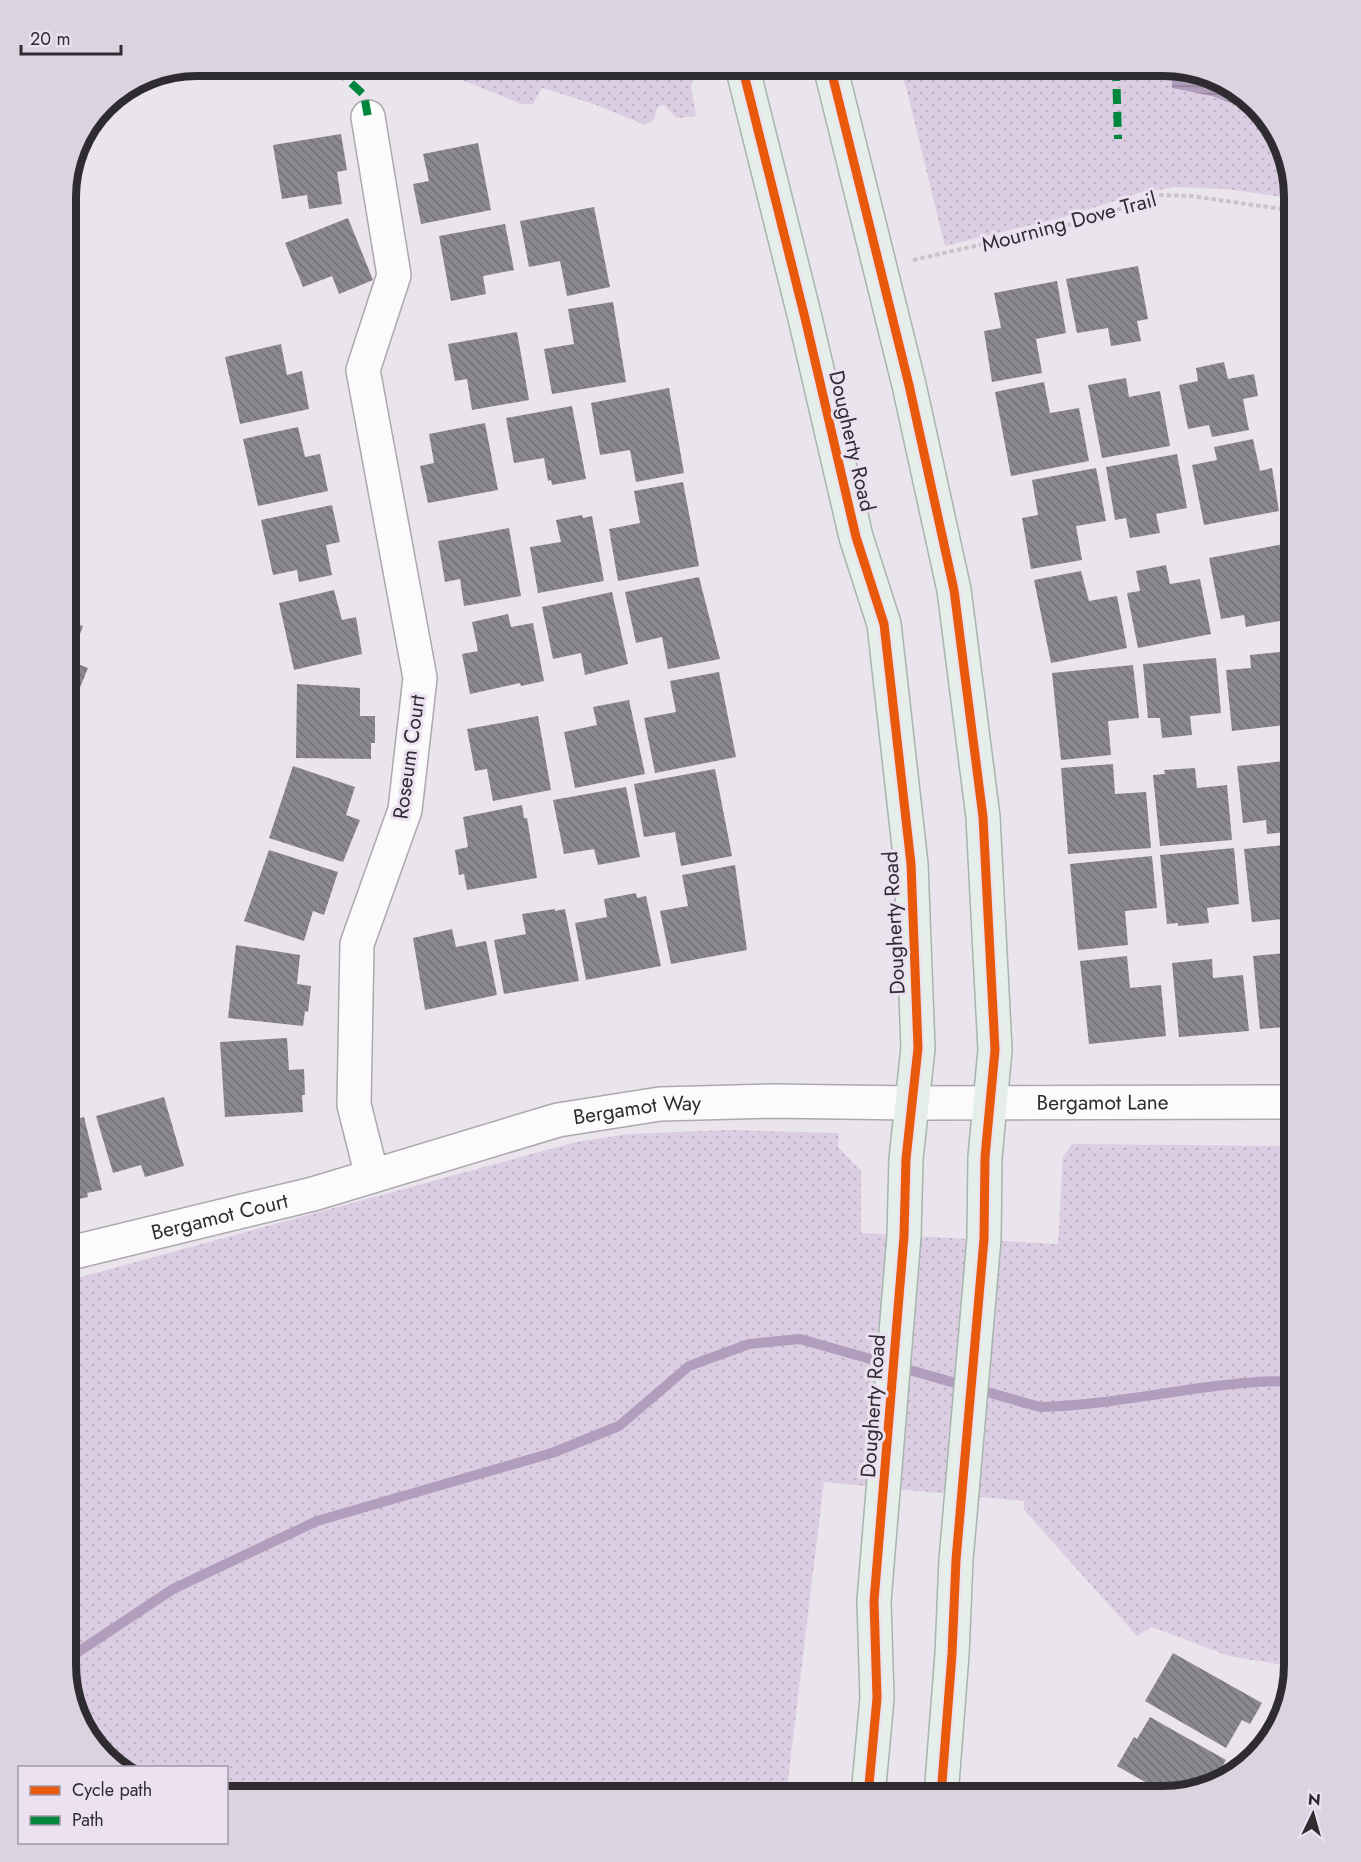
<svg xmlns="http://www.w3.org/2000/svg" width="1361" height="1862" viewBox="0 0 1361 1862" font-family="Jost,sans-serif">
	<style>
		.grass { fill: url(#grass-dots) }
		.water { fill: url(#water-rules) }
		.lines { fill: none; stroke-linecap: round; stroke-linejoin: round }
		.stream { stroke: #b19dbc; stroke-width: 10 }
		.building { fill: url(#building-back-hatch) }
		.minor-casing { stroke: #aca8ae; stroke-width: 36 }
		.major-casing { stroke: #a6b5ad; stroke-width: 36 }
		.path { stroke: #c6c5c8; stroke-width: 4; stroke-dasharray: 4.5 3; stroke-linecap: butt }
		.minor { stroke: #fcfbfc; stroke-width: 33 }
		.major { stroke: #e6eee9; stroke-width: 33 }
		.quiet { stroke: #00873e; stroke-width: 8; stroke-dasharray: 15 8; stroke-linecap: butt }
		.cycleway-casing { stroke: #ebe1f0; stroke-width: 13 }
		.cycleway { stroke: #e8590c; stroke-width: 9 }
		.labels { text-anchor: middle; stroke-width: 6; stroke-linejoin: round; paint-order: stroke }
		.street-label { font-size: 21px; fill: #2f2c31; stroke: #ebe1f0 }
		.rim { fill: none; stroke: #2f2c31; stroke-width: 8 }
	</style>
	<defs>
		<pattern id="grass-dots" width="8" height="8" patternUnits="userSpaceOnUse" patternTransform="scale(1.5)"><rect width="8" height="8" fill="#dccee2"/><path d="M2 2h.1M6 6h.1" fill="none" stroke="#bdb1c2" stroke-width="1.8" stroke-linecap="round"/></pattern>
		<pattern id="water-rules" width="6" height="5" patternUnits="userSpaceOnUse" patternTransform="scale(1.5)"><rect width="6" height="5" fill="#b19dbc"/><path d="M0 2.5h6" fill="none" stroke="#908099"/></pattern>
		<pattern id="building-back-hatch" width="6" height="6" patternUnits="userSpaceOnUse" patternTransform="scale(1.5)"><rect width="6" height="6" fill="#8c898e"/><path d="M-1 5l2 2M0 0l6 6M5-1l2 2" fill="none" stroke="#737075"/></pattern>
	</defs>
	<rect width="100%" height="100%" fill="#eae4ec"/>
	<g class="grass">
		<path d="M427,66H697L691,86L696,116L676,118L664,105L657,108L654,120L645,125L594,104L542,88L533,104H521Z"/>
		<path d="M897,66H1172L1230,84L1277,131L1295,199L1227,189L1175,187L1139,193L1068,216L945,246L906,87Z"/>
		<path d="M729,1130L839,1133L838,1147L861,1171V1233L1058,1244L1063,1157L1072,1144L1295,1146L1294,1667L1229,1656L1152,1627L1137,1636L1024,1510V1501L824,1482L786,1796H227L226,1768L121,1767L84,1731L66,1665V1281L576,1142L628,1134Z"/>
	</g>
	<path class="water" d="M1190,72L1230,84L1260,114L1212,96L1172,88V80Z"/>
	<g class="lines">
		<path class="stream" d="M66,1660L173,1589L317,1521L552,1453L619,1426L689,1366L749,1344L800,1339L1040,1407C1125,1405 1209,1380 1295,1381"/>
	</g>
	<g class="building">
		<path d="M341,134L347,170L337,172L342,204L309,209L307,195L282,199L273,145Z"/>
		<path d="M478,143L491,210L421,224L413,184L429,181L423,154Z"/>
		<path d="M594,207L610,287L567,296L560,261L529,267L520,221Z"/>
		<path d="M348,218L373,280L339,294L332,276L303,287L285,243Z"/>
		<path d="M505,224L514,270L483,276L486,294L451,301L439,236Z"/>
		<path d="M1138,266L1148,319L1137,321L1141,341L1111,346L1108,328L1077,333L1066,279Z"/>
		<path d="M1057,281L1066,333L1036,339L1042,373L992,382L984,331L1001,328L994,293Z"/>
		<path d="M613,302L626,382L552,394L544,349L574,344L568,309Z"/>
		<path d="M517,332L529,400L472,410L467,379L455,381L448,344Z"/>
		<path d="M281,344L287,375L302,371L309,409L240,424L225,357Z"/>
		<path d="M1224,362L1228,379L1254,374L1258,396L1243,399L1249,430L1212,437L1209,425L1188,429L1179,385L1198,381L1196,368Z"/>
		<path d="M1126,378L1129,397L1160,391L1170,446L1102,458L1088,385Z"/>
		<path d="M1044,382L1050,413L1079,408L1089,461L1011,476L995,392Z"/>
		<path d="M669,388L684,473L636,482L630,450L600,455L591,403Z"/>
		<path d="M572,406L586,479L552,485L551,480L548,481L544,458L514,463L506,418Z"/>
		<path d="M485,423L498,490L428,503L420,466L434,463L429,434Z"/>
		<path d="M298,427L305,457L320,454L328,491L258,506L243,439Z"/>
		<path d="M1253,439L1260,471L1272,468L1279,511L1204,525L1192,465L1217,460L1214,447Z"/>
		<path d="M1177,454L1187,508L1156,514L1160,533L1130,538L1126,518L1115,520L1106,467Z"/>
		<path d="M1096,468L1106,521L1076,526L1082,560L1031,569L1022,518L1038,515L1032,480Z"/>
		<path d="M683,482L699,566L618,581L609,529L640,523L634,491Z"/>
		<path d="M332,505L340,542L326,545L332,575L299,582L297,570L273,575L261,520Z"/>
		<path d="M582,515L583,518L592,516L604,581L538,593L530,547L561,542L556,520Z"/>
		<path d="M509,528L521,596L464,606L460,579L445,582L438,541Z"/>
		<path d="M1284,544L1293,587L1280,589L1285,620L1246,627L1244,615L1221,619L1209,558Z"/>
		<path d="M1166,565L1170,584L1200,579L1211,634L1138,648L1127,593L1140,591L1136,571Z"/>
		<path d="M1081,571L1089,601L1117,596L1127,648L1051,663L1034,580Z"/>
		<path d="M699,577L720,659L668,669L662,637L636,643L625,592Z"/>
		<path d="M334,590L342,620L356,617L362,654L294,670L279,603Z"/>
		<path d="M612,592L628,664L585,675L581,653L553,659L542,607Z"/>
		<path d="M508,614L511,627L533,623L544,681L521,686L520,683L470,694L462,654L478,651L472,622Z"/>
		<path d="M66,620L83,626L70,661L88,668L70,712L66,711Z"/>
		<path d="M1288,651L1291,682L1295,681V724L1232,731L1226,670L1251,668L1250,655Z"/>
		<path d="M1216,658L1221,713L1190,716L1192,735L1162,738L1160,718H1148L1143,664Z"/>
		<path d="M1133,665L1139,718L1108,721L1111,755L1061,760L1052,673Z"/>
		<path d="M719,672L736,757L655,773L644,718L676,712L670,681Z"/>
		<path d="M297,684L360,688V716H375V743H371V759L296,758Z"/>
		<path d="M629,700L645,774L575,788L564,732L597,725L593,707Z"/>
		<path d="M538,716L551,790L493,801L487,769L475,771L467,729Z"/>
		<path d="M1295,760V831L1267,834L1266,820L1243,823L1237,766Z"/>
		<path d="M1113,764L1115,794L1146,792L1151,848L1068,854L1061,768Z"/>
		<path d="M293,766L355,787L346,815L360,820L343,862L269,838Z"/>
		<path d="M1195,768L1197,788L1227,785L1232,840L1160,846L1153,775L1165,774L1164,770Z"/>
		<path d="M715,769L732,856L681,866L675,832L644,837L634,784Z"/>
		<path d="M626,787L640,857L598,865L594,849L564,854L553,800Z"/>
		<path d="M522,805L524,818H527L537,878L467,890L464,874L459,875L455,850L468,847L463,817Z"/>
		<path d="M1295,844V918L1252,922L1244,849Z"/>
		<path d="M1234,848L1239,904L1207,908L1209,923L1178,926V923L1167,924L1160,855Z"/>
		<path d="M269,850L338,872L324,915L313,911L304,941L244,921Z"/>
		<path d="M1152,856L1157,908L1125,911L1128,945L1078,950L1070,864Z"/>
		<path d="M735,865L747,950L671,964L660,911L688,906L682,875Z"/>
		<path d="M636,893L637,898L646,896L661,966L586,980L575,923L607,917L604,899Z"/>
		<path d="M555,909V911L565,909L579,981L504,994L494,940L526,934L522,914Z"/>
		<path d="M452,929L456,947L486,941L497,995L425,1010L413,938Z"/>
		<path d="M236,945L300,955L297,984L311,986L308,1012L305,1011L303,1026L228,1018Z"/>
		<path d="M1295,952V1026L1260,1029L1253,956Z"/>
		<path d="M1127,956L1130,988L1161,985L1166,1036L1089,1044L1080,961Z"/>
		<path d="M1212,959L1213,978L1243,975L1249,1031L1179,1037L1172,963Z"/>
		<path d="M287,1038L289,1070L304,1069L305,1095H302L303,1112L225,1117L220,1042Z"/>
		<path d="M164,1097L184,1166L145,1177L141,1165L113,1173L96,1116Z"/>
		<path d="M84,1117L102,1190L87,1193L88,1197L66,1202V1122Z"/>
		<path d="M1173,1653L1262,1703L1250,1724L1242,1720L1226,1748L1145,1701Z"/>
		<path d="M1150,1717L1226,1760L1212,1783L1168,1795L1117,1766L1134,1737L1137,1739Z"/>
		<path d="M1110,1791L1122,1796H1108Z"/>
	</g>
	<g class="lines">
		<defs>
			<g id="minor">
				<path d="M368,117L394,275L363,370L420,678L405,810L357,944L354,1105L372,1176"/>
				<path id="s1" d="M66,1254L313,1194L558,1120L660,1104L771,1101L911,1103L1295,1102"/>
			</g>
			<g id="major">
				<path d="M742,66L805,318L856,537L884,624L911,864L918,1048L906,1159L904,1236L874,1601L877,1698L868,1796"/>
				<path d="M830,66L909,385L954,590L983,817L995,1050L985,1157L984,1239L956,1560L952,1654L941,1796"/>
			</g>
		</defs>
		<use href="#minor" class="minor-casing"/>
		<use href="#major" class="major-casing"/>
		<path class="path" d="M913,260L1085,221L1159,195L1191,196L1295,211"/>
		<use href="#minor" class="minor"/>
		<use href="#major" class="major"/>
		<g class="quiet">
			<path d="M311,66L336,69L364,95L368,117"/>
			<path d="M1116,66L1118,139"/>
		</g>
		<defs>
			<g id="cycleway">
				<path d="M742,66L805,318L856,537L884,624L911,864L918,1048L906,1159L904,1236L874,1601L877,1698L868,1796"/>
				<path d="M830,66L909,385L954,590L983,817L995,1050L985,1157L984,1239L956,1560L952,1654L941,1796"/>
			</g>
		</defs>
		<use href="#cycleway" class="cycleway-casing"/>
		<use href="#cycleway" class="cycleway"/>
	</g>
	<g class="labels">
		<g class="street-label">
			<text transform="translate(1069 222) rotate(-15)" y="7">Mourning Dove Trail</text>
			<text transform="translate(852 441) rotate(77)" y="7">Dougherty Road</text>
			<text transform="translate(409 757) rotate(-82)" y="7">Roseum Court</text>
			<text transform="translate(894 923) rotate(-93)" y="7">Dougherty Road</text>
			<text dy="7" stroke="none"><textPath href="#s1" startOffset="1056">Bergamot Lane</textPath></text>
			<text dy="7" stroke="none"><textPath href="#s1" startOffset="590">Bergamot Way</textPath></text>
			<text dy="7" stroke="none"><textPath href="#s1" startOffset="158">Bergamot Court</textPath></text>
			<text transform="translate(873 1406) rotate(-86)" y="7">Dougherty Road</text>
		</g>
	</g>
	<path d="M0 0H1361V1862H0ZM197 76H1163A121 121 0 0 1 1284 197V1665A121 121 0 0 1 1163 1786H197A121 121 0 0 1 76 1665V197A121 121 0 0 1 197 76Z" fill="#dcd3e1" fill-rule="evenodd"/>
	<path class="rim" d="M197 76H1163A121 121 0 0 1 1284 197V1665A121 121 0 0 1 1163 1786H197A121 121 0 0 1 76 1665V197A121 121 0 0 1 197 76Z"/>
	<rect x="18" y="1766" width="210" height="78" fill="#ebe1f0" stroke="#a099a4" stroke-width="1.5"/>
	<rect x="30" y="1786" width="30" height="9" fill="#e8590c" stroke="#a099a4" stroke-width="1.5"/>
	<text x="72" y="1796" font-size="18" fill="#2f2c31">Cycle path</text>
	<rect x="30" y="1816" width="30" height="9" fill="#00873e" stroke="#a099a4" stroke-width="1.5"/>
	<text x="72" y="1826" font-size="18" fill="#2f2c31">Path</text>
	<g transform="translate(1313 1814) rotate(5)" stroke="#ebe1f0" stroke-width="4.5" paint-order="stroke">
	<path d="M0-4.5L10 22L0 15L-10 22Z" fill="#2f2c31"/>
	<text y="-9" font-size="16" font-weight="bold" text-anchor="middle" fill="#2f2c31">N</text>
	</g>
	<path d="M21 45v9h100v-9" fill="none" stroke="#2f2c31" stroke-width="3"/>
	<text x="30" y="45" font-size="18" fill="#2f2c31" stroke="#ebe1f0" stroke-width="4.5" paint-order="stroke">20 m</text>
</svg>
